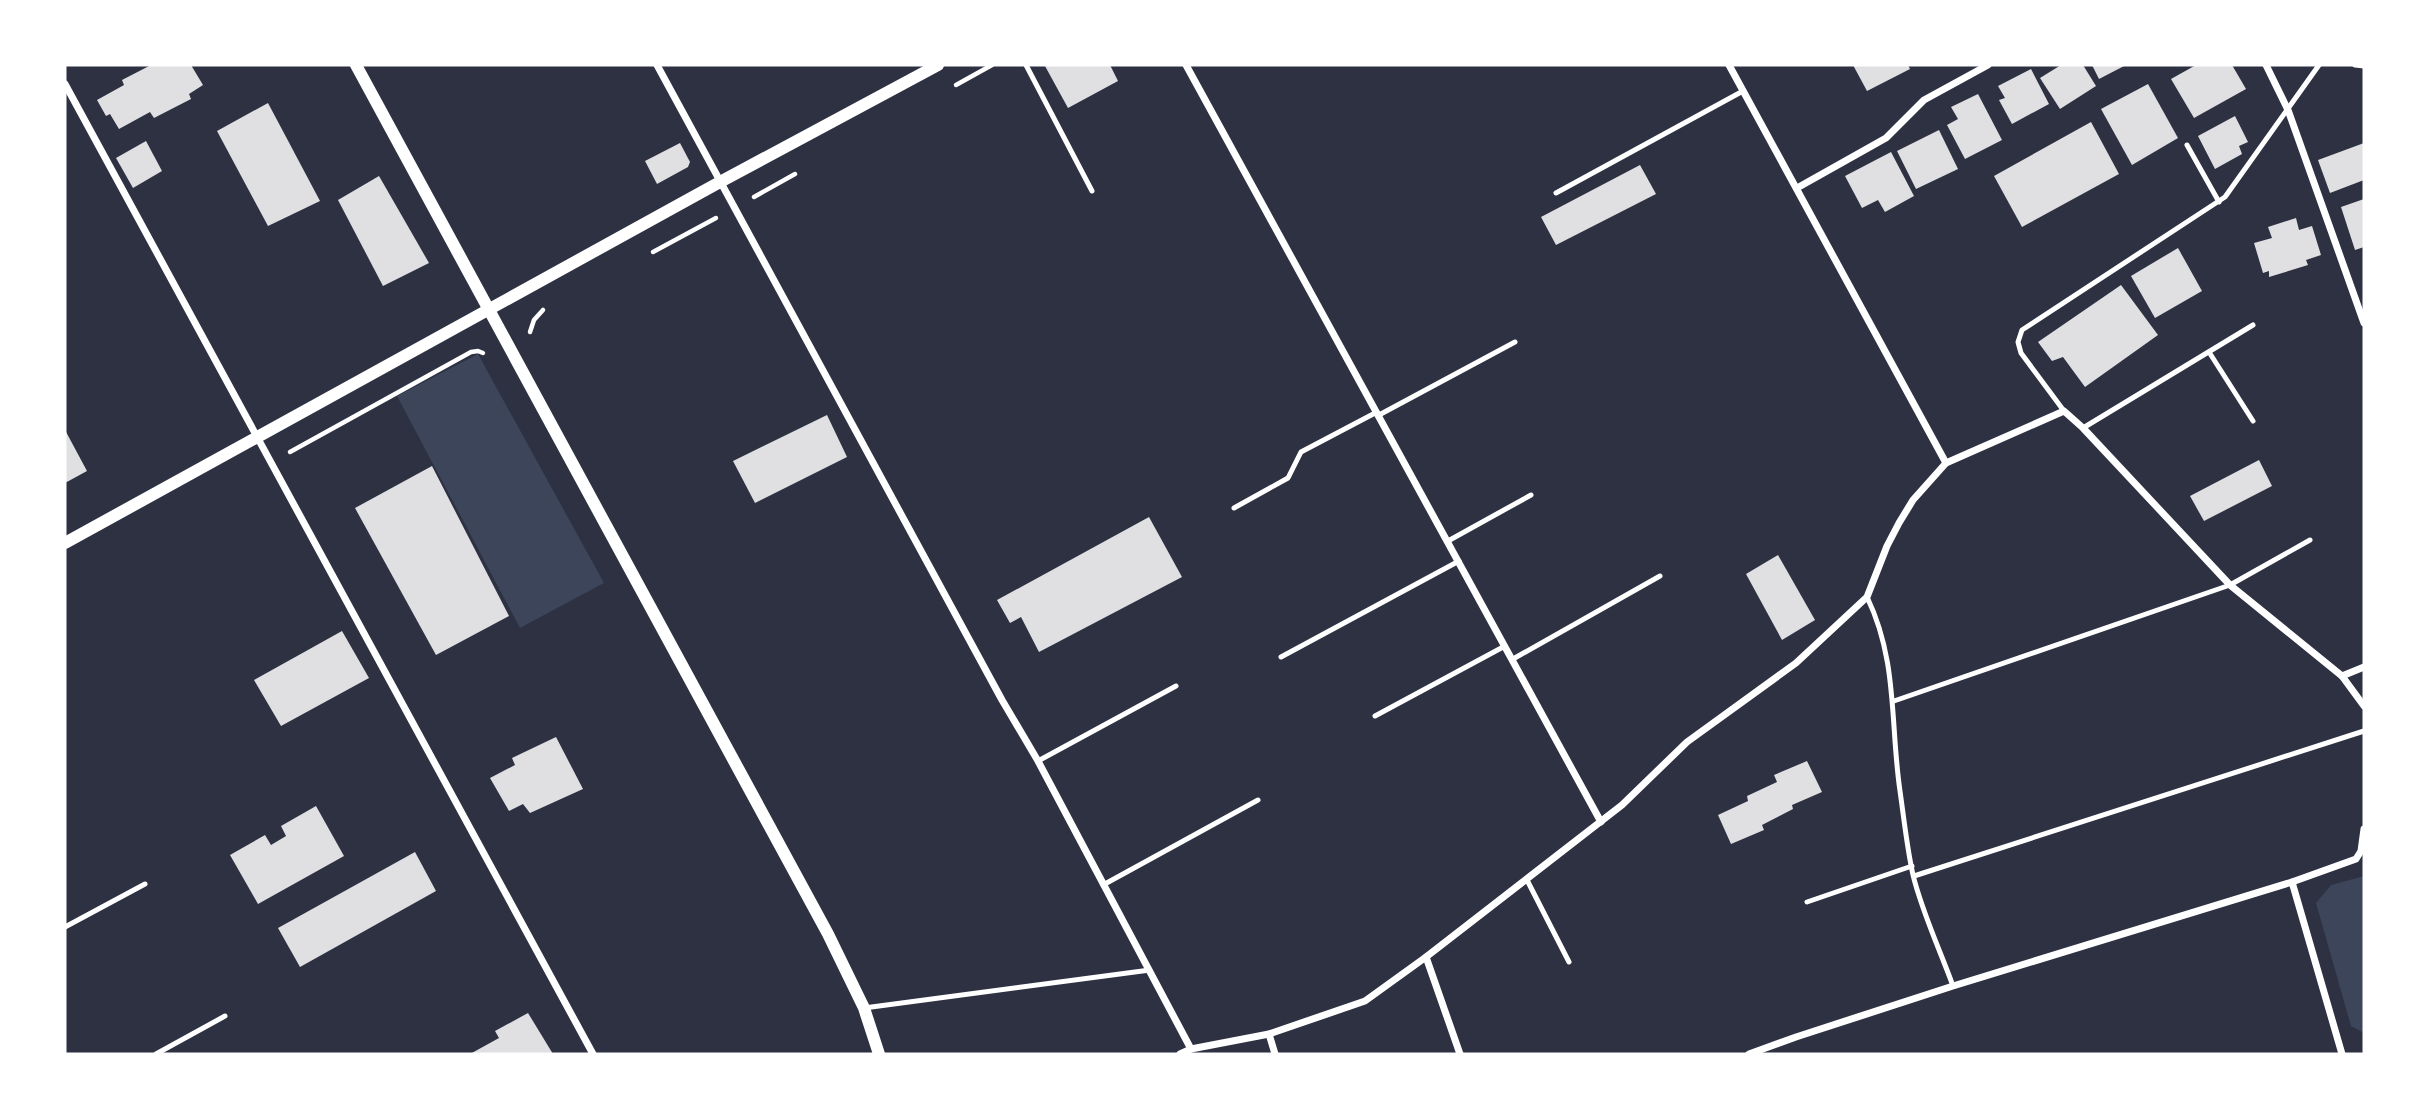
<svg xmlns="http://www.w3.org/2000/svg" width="2429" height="1119" viewBox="0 0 2429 1119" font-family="Bitter,serif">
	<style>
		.green { fill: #3c4559 }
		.building { fill: #e0e0e3 }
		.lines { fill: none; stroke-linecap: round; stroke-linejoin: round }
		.path { stroke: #fff; stroke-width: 4.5 }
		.service { stroke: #fff; stroke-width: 5 }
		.minor { stroke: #fff; stroke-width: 7 }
		.tertiary { stroke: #fff; stroke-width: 12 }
	</style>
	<rect width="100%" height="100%" fill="#2d3142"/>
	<g class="green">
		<path d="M478,354L604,583L520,628L397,396Z"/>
		<path d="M2364,876V1033L2351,1026L2316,903L2331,885Z"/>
	</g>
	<g class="building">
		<path d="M151,65H191L203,85L189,94L191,99L154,118L150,112L119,129L110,114L106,116L97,100L124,85L122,80Z"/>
		<path d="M1048,65H1110L1118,81L1068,108L1045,66Z"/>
		<path d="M1853,65H1908L1910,69L1867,91Z"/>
		<path d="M2061,65H2083L2096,86L2060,109L2040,78Z"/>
		<path d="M2092,65H2126L2099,79Z"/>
		<path d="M2196,65H2232L2246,89L2194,118L2171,79Z"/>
		<path d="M2031,69L2049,104L2012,124L1999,100L2005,98L1998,86Z"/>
		<path d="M2148,84L2178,138L2132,165L2101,109Z"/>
		<path d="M1978,94L2002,140L1965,159L1947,125L1958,119L1951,107Z"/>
		<path d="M268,103L320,201L268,226L217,131Z"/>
		<path d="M2235,116L2248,142L2239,146L2242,154L2215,169L2198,136Z"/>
		<path d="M2091,122L2119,174L2022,227L1994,176Z"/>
		<path d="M1939,130L1958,169L1916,189L1897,151Z"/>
		<path d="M146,141L162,171L133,188L116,158Z"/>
		<path d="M680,143L690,162L688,167L657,184L645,161Z"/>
		<path d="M2364,143V180L2330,193L2318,160Z"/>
		<path d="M1891,152L1914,196L1885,212L1878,200L1862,208L1845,176Z"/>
		<path d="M1640,165L1656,194L1556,245L1541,217Z"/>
		<path d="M379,176L429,263L383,286L338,200Z"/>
		<path d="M2364,199V247L2355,250L2341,207Z"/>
		<path d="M2296,218L2299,230L2312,226L2321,255L2306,260L2308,265L2269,277V271L2263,273L2254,243L2272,238L2268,227Z"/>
		<path d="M2178,248L2202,291L2155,318L2131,276Z"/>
		<path d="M2121,285L2158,335L2085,387L2063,357L2052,361L2038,342Z"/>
		<path d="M827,415L847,457L755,503L733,461Z"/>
		<path d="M65,430L87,471L65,483Z"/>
		<path d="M2259,460L2272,486L2204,521L2190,496Z"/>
		<path d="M432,466L509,616L436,655L355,508Z"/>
		<path d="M1149,517L1182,577L1039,652L1021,617L1010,623L997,600Z"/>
		<path d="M1778,555L1815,620L1782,640L1746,574Z"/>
		<path d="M342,631L369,678L281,726L254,680Z"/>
		<path d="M556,737L583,789L530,813L523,804L509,811L490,778L515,765L512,758Z"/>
		<path d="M1807,761L1822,792L1792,805L1793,809L1762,825L1764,830L1731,844L1718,815L1748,801L1747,796L1777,782L1774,775Z"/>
		<path d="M316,806L344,856L258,904L230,855L265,835L271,845L286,836L281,826Z"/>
		<path d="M415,852L436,891L300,967L278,928Z"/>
		<path d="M528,1013L553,1054H470L499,1038L495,1031Z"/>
	</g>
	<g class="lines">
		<g class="path">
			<path d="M956,85L992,65"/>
			<path d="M754,197L795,174"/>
			<path d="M653,252L716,218"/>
			<path d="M530,332L534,320L543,310"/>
			<path d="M290,452L471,352L478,351L483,353"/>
		</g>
		<g class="service">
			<path d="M1026,65L1092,191"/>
			<path d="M2355,65L2364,66"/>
			<path d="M2187,145L2219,202"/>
			<path d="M1556,193L1743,91"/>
			<path d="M2209,352L2253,421"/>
			<path d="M2064,411L2021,353L2018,342L2022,330L2225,197L2319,65"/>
			<path d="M1379,415L1515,342"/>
			<path d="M2083,428L2253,325"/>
			<path d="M1234,508L1288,478L1301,452L1377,412"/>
			<path d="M1448,541L1531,495"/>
			<path d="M1867,597C1898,661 1890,723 1900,791C1904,819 1907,848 1913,875C1922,912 1940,950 1953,986"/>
			<path d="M1281,657L1459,561"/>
			<path d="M1513,659L1660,576"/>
			<path d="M1894,701L2230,585L2310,540"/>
			<path d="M1375,716L1505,646"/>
			<path d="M1038,761L1176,686"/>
			<path d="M1914,876L2364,731"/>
			<path d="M1527,880L1569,962"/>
			<path d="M1103,885L1258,800"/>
			<path d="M1807,902L1912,866"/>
			<path d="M65,927L145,884"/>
			<path d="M864,1008L1150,970"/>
			<path d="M156,1054L225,1016"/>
		</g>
		<g class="minor">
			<path d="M657,65L1002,700L1038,761L1191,1049"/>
			<path d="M1186,65L1601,822"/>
			<path d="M1729,65L1946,463"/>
			<path d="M2266,65L2288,110L2364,323"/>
			<path d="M65,84L593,1054"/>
			<path d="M1797,188L1886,138L1924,100L1988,65"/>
			<path d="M2342,676L2364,667"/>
			<path d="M2292,882L2356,859L2361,851L2364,829"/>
			<path d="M1426,957L1460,1054"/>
			<path d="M1269,1034L1275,1054"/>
			<path d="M1180,1054L1191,1049L1269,1034L1365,1001L1426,957L1622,805L1687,742L1796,663L1867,597L1887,546L1899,523L1913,500L1946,463L2064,411L2083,428L2230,585L2342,676L2364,706"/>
			<path d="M1749,1054L1796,1037L1953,986L2292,882L2342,1054"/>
		</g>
		<g class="tertiary">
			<path d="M356,65L828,934L864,1008L879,1054"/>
			<path d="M65,543L720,182L938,65"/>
		</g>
	</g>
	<rect width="2429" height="1119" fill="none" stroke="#ffffff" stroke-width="133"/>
</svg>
